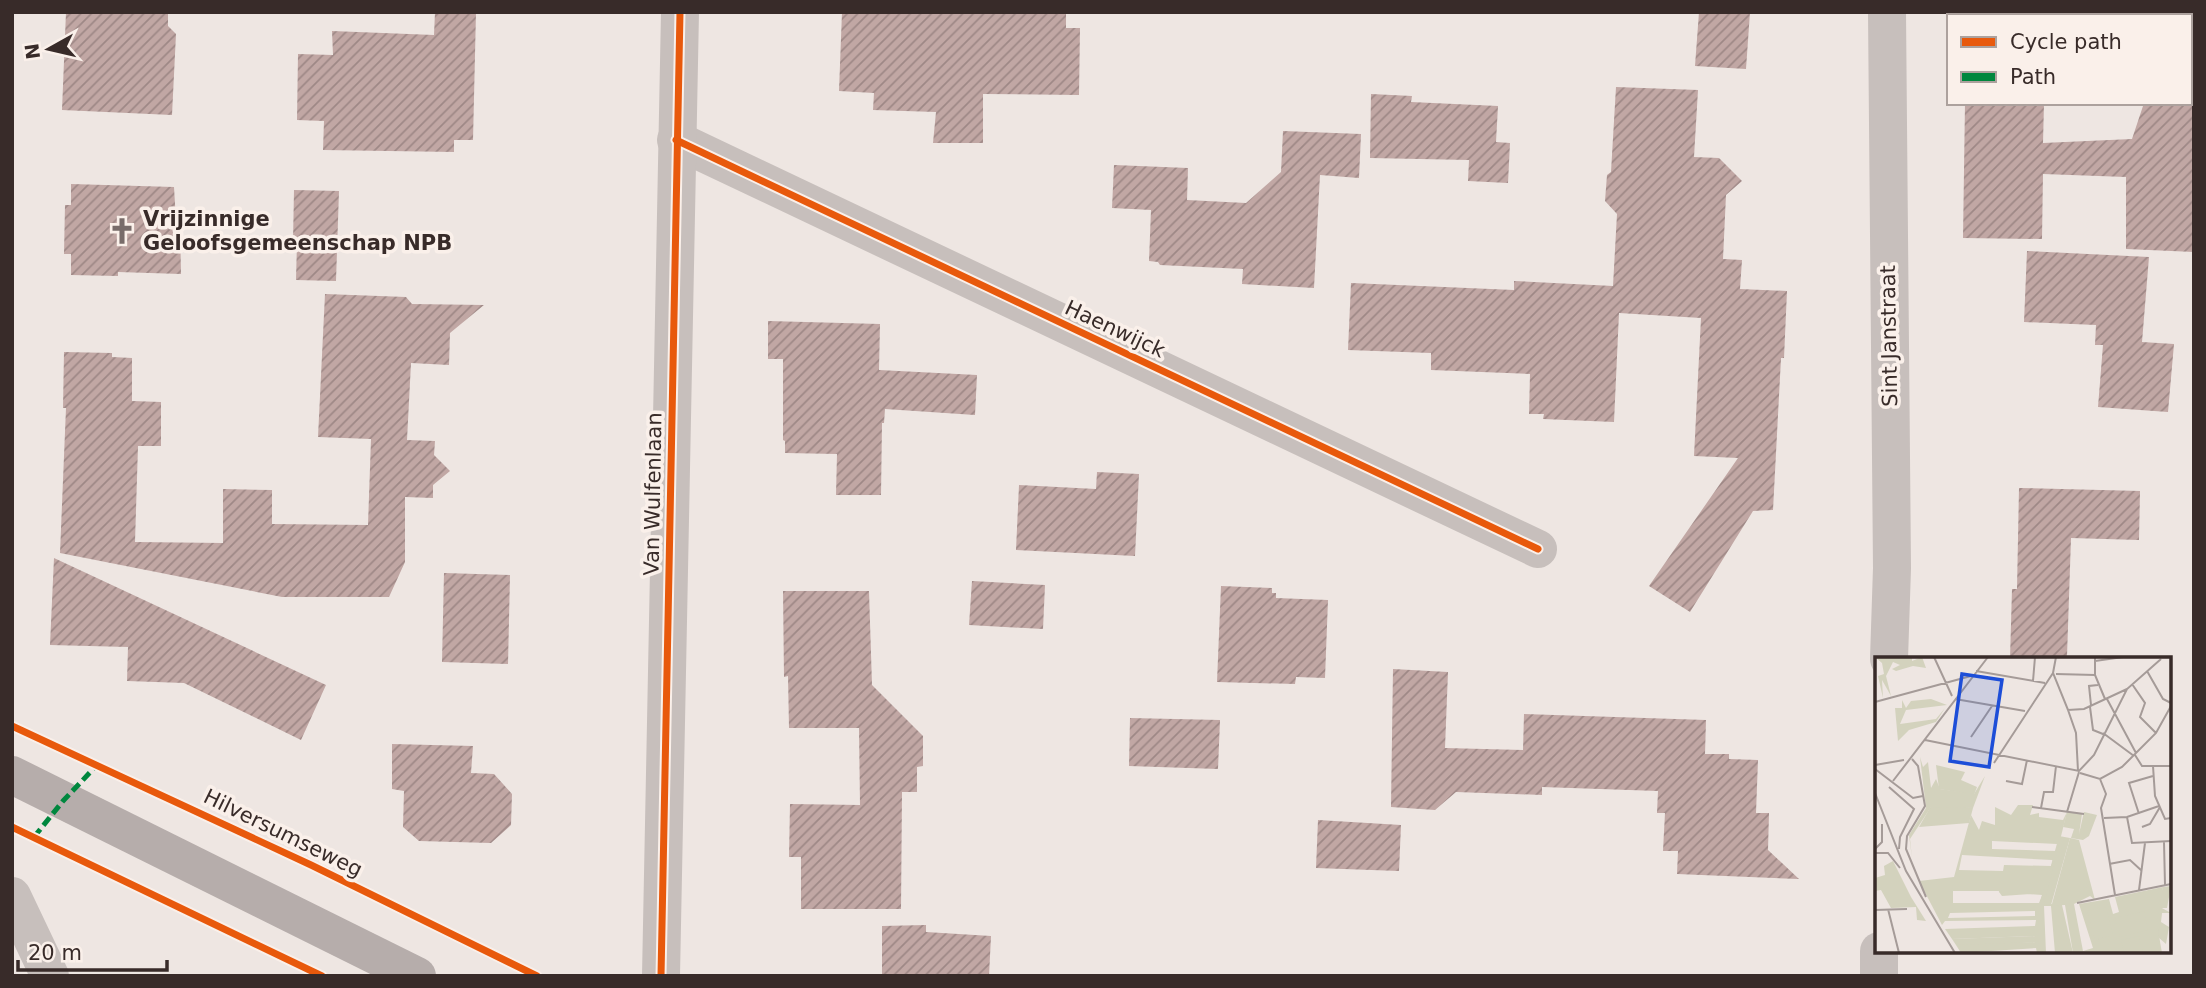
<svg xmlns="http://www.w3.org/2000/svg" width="2206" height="988" viewBox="0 0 2206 988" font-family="'DejaVu Sans',sans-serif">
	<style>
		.building { fill: url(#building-hatch) }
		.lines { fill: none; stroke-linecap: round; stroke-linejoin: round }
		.minor { stroke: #c7bfbc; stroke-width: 38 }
		.major { stroke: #b6adab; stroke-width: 38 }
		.quiet { stroke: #00873e; stroke-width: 5; stroke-dasharray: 10 5; stroke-linecap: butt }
		.cycleway-casing { stroke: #faf0ea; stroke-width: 11 }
		.cycleway { stroke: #e8590c; stroke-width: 7 }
		.labels { text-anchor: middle; stroke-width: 7; stroke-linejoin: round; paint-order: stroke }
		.poi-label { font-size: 21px; font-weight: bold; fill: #382b29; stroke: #faf0ea; text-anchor: start }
		.street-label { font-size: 21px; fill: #382b29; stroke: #faf0ea }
		.inset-road { fill: none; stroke: #a59b98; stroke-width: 2 }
		.view { fill: #1d4ed8; fill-opacity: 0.15; stroke: #1d4ed8; stroke-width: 3.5 }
		.inset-edge { fill: none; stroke: #382b29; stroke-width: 3.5 }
	</style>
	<defs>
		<pattern id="building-hatch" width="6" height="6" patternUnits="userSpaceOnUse" patternTransform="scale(1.75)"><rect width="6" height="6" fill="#c1a7a4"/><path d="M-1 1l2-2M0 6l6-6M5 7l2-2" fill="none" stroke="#9e8886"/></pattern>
	</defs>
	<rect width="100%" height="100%" fill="#eee6e2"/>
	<g class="building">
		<path d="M66,12H168V26L176,34L172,115L62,110Z"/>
		<path d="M435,12H476L473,140H454V152L323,150L324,121L297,120L298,54L333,55L332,31L434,35Z"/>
		<path d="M842,12H1066V28H1080L1079,95L983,94V143H933L936,112L873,110L874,93L839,91Z"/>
		<path d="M1699,12H1750L1746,69L1695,66Z"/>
		<path d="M1616,87L1698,90L1694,157L1719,158L1742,181L1726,195L1723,259L1742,260L1740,289L1787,291L1784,358H1781L1773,510L1753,511L1690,612L1649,586L1738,458L1694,456L1701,318L1619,313L1614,422L1543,419L1544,414H1529L1530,374L1431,370V353L1348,350L1351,283L1514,290V281L1613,286L1617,214L1605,201L1607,175L1611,172Z"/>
		<path d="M1371,94L1412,96L1411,102L1498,106L1496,142L1510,143L1508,183L1468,181L1469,160L1370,158Z"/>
		<path d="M1965,103H2044L2043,143L2132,139L2144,103H2194V252L2126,249V177L2043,174L2042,239L1963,238Z"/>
		<path d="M1283,131L1361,134L1359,178L1320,175L1314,288L1242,284L1243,269L1160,265L1158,262L1149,261L1151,210L1112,208L1114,165L1188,168L1187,200L1246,203L1281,172Z"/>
		<path d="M71,184L174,187L176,221L180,225L181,274L118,272V276L71,275V254H64L65,205H71Z"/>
		<path d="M294,190L339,191L336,281L296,280L297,242H293Z"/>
		<path d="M2027,251L2149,257L2142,342L2174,344L2168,412L2098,407L2103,345H2095L2096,325L2024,322Z"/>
		<path d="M325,294L406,297L412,304L484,305L450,333L449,365L411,363L407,440L435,441L434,455L450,471L433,485V498L405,497V562L389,597H282L60,553L66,408H63L64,352L112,353V357L132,358V401L161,402V446H138L135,542L223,543V489L272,490V524L368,525L371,439L318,437Z"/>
		<path d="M768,321L880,324L879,370L977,375L975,415L885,409L884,423H882L881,495H836L837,454L785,453V441L783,440V359H768Z"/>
		<path d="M1097,472L1139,474L1135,556L1016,550L1019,485L1096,489Z"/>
		<path d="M2019,488L2140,491L2139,540L2071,538L2067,656H2061V659H2010L2012,589H2017Z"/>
		<path d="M54,558L326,685L301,740L184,683L127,681L128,647L50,645Z"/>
		<path d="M444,573L510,575L508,664L442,662Z"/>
		<path d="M972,581L1045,585L1043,629L969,625Z"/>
		<path d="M1221,586L1272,588V593H1276V598L1328,600L1325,678L1296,677L1295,684L1217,682Z"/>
		<path d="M783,591H869L872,685L923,736V766L917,767V792H902L901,909H801V857H789L790,804L860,805L859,728H789L788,676L784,677Z"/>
		<path d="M1393,669L1448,672L1445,748L1523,750L1524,714L1706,720L1705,754H1729V759L1758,760L1756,813H1769L1768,850L1799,879L1677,874L1678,851H1663L1665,813H1657L1658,791L1542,787V795L1456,792L1435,810L1391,807Z"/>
		<path d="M1130,718L1220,720L1218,769L1129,766Z"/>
		<path d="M392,744L473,746L471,773L494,774L512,794L511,825L491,843L419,841L403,827L404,791L392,789Z"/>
		<path d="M1318,820L1401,825L1399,871L1316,868Z"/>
		<path d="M926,925V932L991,936L989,976H882V926Z"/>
	</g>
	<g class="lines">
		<g class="minor">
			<path d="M1887,12L1892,568L1889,659"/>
			<path d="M676,140L1538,549"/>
			<path d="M12,896L50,976"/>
			<path d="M661,976L680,12"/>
			<path d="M1879,976V951"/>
		</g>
		<path class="major" d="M12,775L417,976"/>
		<path class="quiet" d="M34,837L63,801L98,764"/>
		<defs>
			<g id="cycleway">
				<path d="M676,140L1538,549"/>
				<path d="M12,726L311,865L537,976"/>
				<path d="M12,827L322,976"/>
				<path d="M661,976L680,12"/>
			</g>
		</defs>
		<use href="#cycleway" class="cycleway-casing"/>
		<use href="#cycleway" class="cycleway"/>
	</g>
	<defs>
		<symbol id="church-bare" viewBox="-9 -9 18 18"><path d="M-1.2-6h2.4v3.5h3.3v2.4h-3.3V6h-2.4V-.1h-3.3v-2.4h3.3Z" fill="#786c6a" stroke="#faf0ea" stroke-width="2.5" paint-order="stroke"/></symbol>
	</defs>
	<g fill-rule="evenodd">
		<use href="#church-bare" x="103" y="212" width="38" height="38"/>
	</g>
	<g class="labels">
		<g class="poi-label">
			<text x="143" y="226">Vrijzinnige<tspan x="143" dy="24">Geloofsgemeenschap NPB</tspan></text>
		</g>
		<g class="street-label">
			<text transform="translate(1115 329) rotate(25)" y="7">Haenwijck</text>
			<text transform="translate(1889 336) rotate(-91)" y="7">Sint Janstraat</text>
			<text transform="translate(653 494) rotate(-89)" y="7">Van Wulfenlaan</text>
			<text transform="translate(283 833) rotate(26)" y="7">Hilversumseweg</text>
		</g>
	</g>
	<g transform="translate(1875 657)">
		<rect width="296" height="296" fill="#eee6e2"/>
		<path d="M61,108L90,115L86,123L102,130L99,138L64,132ZM69,147L98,151L94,166L44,170L56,149ZM192,155L207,157L204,177L209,155L222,158L214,179L208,183L196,181L199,172L188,170ZM184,179L195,181L176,248H187L198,296H180L176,249H164L167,238L124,235L123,227H171ZM296,229L292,251H285V269L294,270L291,287L276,274L288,230ZM161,279V285L113,288H81L77,282Z" fill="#d3d2bd"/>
		<path d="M0,0H37V4L47,0L51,11L38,9L21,14L17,12L25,8L18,5L11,19L16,39L7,23L8,41L3,19L9,17L7,6ZM56,42L72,48L31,53L25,67L61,62L70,51L61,65L34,73L23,84L20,51H27V43L31,51L36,44ZM45,100L48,110L53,105L56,131L61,122L65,132L99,137L110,119L98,151L56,150L35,182L37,201L34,178L51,151ZM143,148H158L155,158L164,156V160L188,163L192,155L169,248L177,247L195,181L204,183L220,243L215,239L199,247L208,294L218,291L204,247L234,242L238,257L244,255L240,240L288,230L285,250L296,256H287L286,265L294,270L283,273L287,296H198L190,248L169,249L171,296H162L161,291L86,296L81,288L161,285L160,279L77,282L70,272L160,269L161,263L70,264L67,268L44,224L79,220L96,158L104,173L107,164L120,168V150L136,158ZM117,184L182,187L183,188L181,194L117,192ZM87,198L177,203L178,204L176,209L129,208L128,214L84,213ZM78,234H127L124,235L127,239L168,236L164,246H78ZM160,254V259L73,261L75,256ZM18,204L36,240L51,264L42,263L41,250L16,251L6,233L0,234V221L10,218L9,209Z" fill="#d3d2bd" fill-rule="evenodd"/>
		<path d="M231,250L238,278L220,283L212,254ZM269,254L273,273L245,280L240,261ZM264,279L268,296H249L246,283Z" fill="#d3d2bd"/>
		<path class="inset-road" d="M59,0L77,39M181,0L178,16L193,53L209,52L252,32M220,0V18L230,42M220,4L248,0M101,14L170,26M272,14L288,42L296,46M181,17L220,18M158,24L160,0M257,27L270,46L265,60L281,76M80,42L150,54M232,42L261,96M0,45L96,19M216,48L214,29L223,28M215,50L218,73L228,77M193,53L201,76L203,114M228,76L259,99M96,80L117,49M50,83L204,114L219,98L252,32L286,2M260,98L267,109H296M37,102L43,109L50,149L32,179L31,192L51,240M119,106L178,16M0,108L29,103M278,109L280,139L290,162L296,161M0,112L38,141L48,139M205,116L225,122L247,110L281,76L296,49M225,122L231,137L226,151L240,238M18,124L113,0M131,124L147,127L152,103M14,130L39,152L25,180L24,192M0,136L31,214L80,296M157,150L209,157M166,151L169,135H178L181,109M192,155L204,115M264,157L254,126L278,119M252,160L257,186L296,184M229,161L252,160L284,149M267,170L275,167L285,150M289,185L290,228M0,192L7,185V167M0,196H13L25,211M234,207L255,203L267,214M264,233L270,186M202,246L296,227M13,252L24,296M0,253L32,252"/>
		<path class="view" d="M87,17L127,23L114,110L75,104Z"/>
		<rect width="296" height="296" class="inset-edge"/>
	</g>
	<rect width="2206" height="988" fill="none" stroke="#382b29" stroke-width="28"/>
	<rect x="1947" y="14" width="245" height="91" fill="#faf0ea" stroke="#aca19d" stroke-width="2"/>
	<rect x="1961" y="37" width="35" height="10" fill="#e8590c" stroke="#aca19d" stroke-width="2"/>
	<text x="2010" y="49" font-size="21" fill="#382b29">Cycle path</text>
	<rect x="1961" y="72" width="35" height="10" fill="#00873e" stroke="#aca19d" stroke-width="2"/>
	<text x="2010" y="84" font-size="21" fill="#382b29">Path</text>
	<g transform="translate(49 49) rotate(262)" stroke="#faf0ea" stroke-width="5" paint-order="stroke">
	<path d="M0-5L12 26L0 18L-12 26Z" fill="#382b29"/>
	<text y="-10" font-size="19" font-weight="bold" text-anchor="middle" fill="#382b29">N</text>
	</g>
	<path d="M18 960v10h149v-10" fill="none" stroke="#382b29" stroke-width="3.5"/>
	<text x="28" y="960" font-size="21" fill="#382b29" stroke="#faf0ea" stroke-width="5" paint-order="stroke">20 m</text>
</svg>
